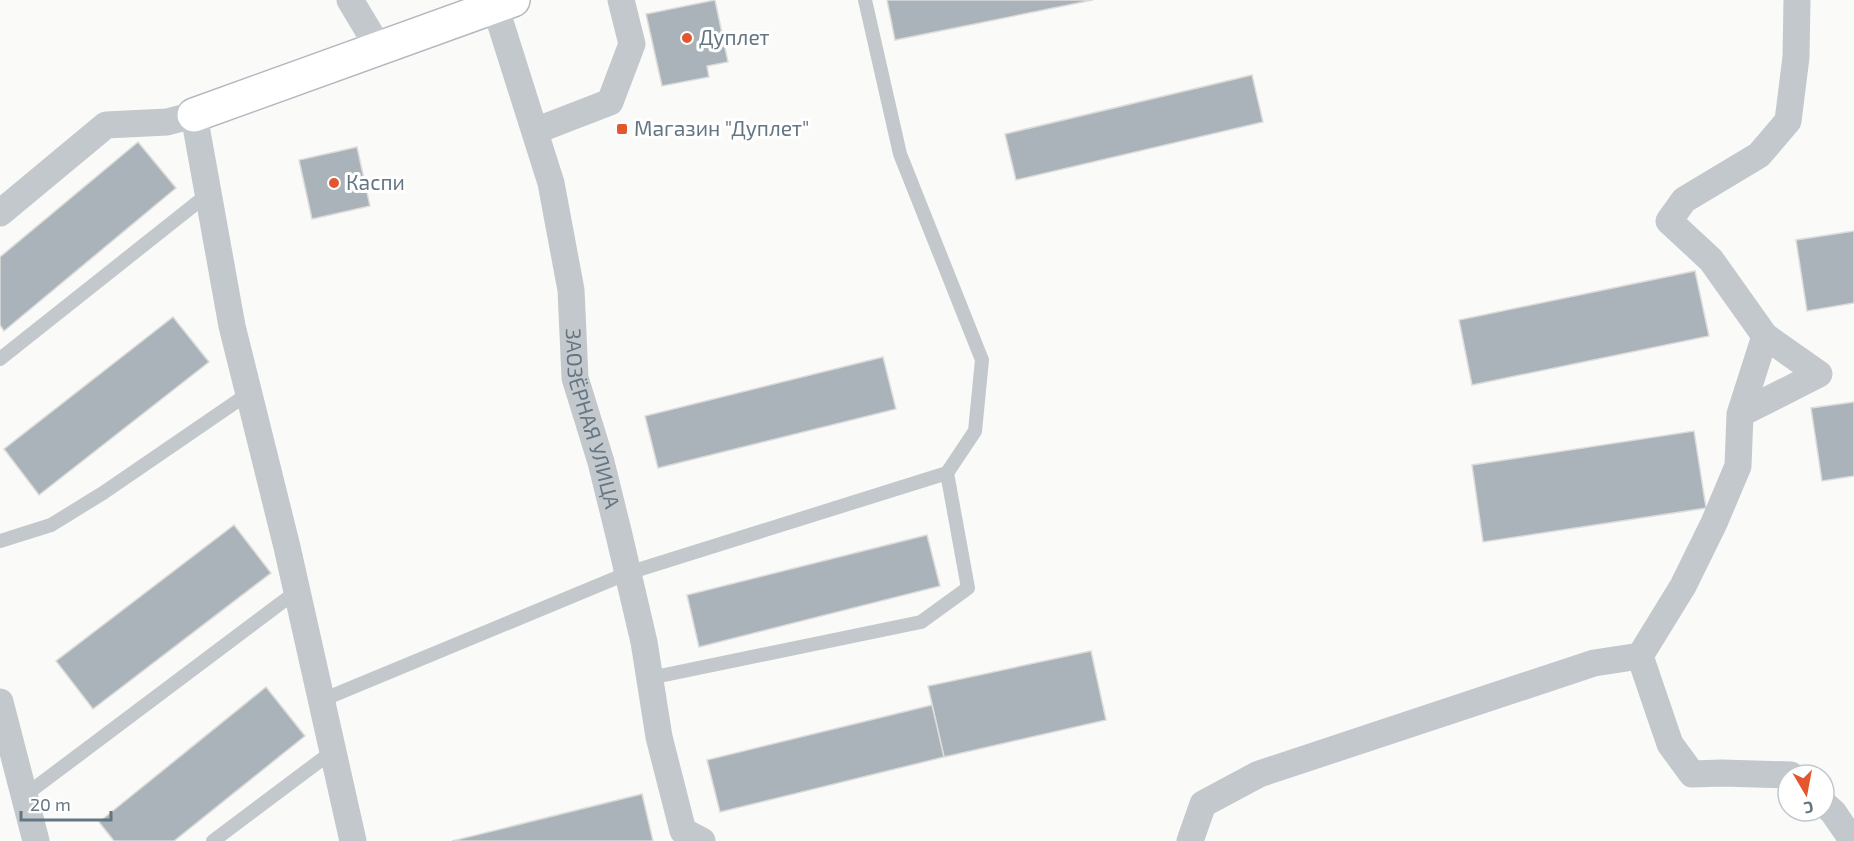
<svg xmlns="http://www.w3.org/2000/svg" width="1854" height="841" viewBox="0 0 1854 841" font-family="'Exo 2',sans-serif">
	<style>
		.building { fill: #aab3b9; stroke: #dcdcda; stroke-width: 1.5 }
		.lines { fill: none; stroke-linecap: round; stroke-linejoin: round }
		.secondary-casing { stroke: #b3babf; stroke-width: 36 }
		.lane { stroke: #c3c8cc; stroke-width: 14 }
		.street { stroke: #c3c8cc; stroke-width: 27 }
		.secondary { stroke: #fff; stroke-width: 33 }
		.poi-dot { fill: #e4572e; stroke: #fff; stroke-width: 2 }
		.labels { text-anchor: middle; stroke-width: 6; stroke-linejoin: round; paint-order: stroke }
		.poi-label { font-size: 21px; fill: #657683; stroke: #fff; text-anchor: start }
		.street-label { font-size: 21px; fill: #657683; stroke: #fff }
	</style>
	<rect width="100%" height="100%" fill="#fafaf8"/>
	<g class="building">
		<path d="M715,0L728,62L707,66L709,77L662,86L646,14Z"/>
		<path d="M887,0H1093L895,40Z"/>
		<path d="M1252,75L1263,122L1016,180L1005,134Z"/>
		<path d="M138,142L176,188L4,331L0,325V257Z"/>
		<path d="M357,147L370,206L312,219L299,160Z"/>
		<path d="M1854,231V303L1807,311L1796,240Z"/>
		<path d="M1695,271L1709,336L1472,385L1459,320Z"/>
		<path d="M173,317L209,362L39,495L4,449Z"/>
		<path d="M883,357L896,409L658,468L645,416Z"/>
		<path d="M1854,402V476L1822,481L1811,408Z"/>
		<path d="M1694,431L1706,508L1483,542L1472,465Z"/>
		<path d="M234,525L271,573L93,709L56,661Z"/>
		<path d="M927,535L940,586L699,647L687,595Z"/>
		<path d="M1091,651L1106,720L944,757L928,686Z"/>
		<path d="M266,687L305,736L174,841H114L99,822Z"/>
		<path d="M932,705L944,757L720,812L707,760Z"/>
		<path d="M642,794L653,841H452Z"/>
	</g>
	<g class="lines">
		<defs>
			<path id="secondary" d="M194,115L513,0"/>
		</defs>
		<use href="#secondary" class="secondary-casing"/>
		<g class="lane">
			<path d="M0,359L208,194"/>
			<path d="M0,541L51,525L103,493L249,393"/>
			<path d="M650,678L921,622L968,588L947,473"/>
			<path d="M322,700L628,573L947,473L975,431L982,360L900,154L865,0"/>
			<path d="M24,796L297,591"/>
			<path d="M213,841L333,751"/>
		</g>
		<g class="street">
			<path d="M350,0L380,50"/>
			<path id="s1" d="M489,0L495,6L551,183L571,290L575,378L601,462L619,535L644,642L659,737L683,831L702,841"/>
			<path d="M535,131L610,102L632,44L621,0"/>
			<path d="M0,213L106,125L167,122L194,115L232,326L287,547L353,841"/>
			<path d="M1765,336L1711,260L1669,221L1684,200L1759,155L1788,121L1796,57L1797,0"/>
			<path d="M1640,656L1683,586L1714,523L1738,466L1740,414L1765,336L1819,374L1740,414"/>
			<path d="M0,702L36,841"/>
			<path d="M1824,804L1833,812L1853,841"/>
			<path d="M1190,841L1203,804L1259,774L1594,663L1640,656L1670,744L1692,774L1722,773L1791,775"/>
		</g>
		<use href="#secondary" class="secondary"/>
	</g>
	<g class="poi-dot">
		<circle cx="687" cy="38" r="6"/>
		<rect x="616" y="123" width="12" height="12" rx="3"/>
		<circle cx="334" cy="183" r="6"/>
	</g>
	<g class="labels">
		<g class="poi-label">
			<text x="699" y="45">Дуплет</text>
			<text x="634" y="136">Магазин "Дуплет"</text>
			<text x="346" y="190">Каспи</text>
		</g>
		<g class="street-label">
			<text dy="7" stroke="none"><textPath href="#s1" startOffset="434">ЗАОЗЁРНАЯ УЛИЦА</textPath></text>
		</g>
	</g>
	<g transform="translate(1806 793) rotate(170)"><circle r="28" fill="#ffffff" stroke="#c1c8cd" stroke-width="1.5"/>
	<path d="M0-4.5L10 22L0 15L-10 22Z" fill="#e4572e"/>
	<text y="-9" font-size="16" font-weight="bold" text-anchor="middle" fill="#657683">С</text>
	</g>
	<path d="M21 811v9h90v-9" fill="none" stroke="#657683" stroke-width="3"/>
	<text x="30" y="811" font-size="18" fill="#657683" stroke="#ffffff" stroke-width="4.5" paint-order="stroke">20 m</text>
</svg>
